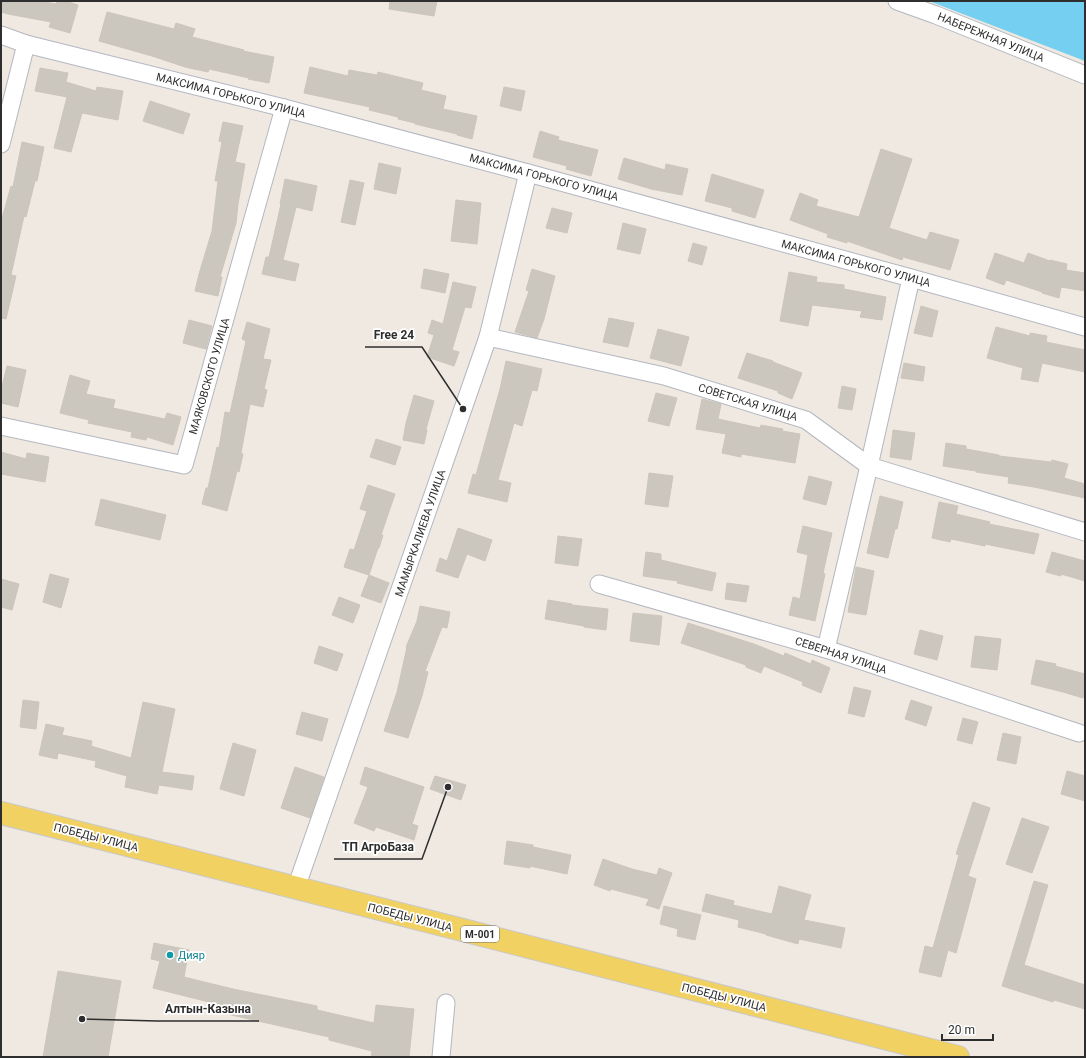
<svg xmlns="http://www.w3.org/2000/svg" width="1086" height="1058" viewBox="0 0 1086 1058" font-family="Roboto,sans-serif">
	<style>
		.water { fill: #75cff0 }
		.building { fill: #cbc7bf; stroke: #cbc5ba }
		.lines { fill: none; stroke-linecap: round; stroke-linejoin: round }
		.minor-casing { stroke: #b4b7c1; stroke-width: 19 }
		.major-casing { stroke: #c9c9c9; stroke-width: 24 }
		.minor { stroke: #fff; stroke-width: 17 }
		.major { stroke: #f2d163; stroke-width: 22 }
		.culture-dot { fill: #0f9aa8; stroke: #fff; stroke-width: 1.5 }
		.labels { text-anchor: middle; stroke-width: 3.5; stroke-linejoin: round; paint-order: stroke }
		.shield { fill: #fff; stroke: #6d6d6d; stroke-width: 1 }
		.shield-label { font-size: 10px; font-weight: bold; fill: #2e2e2e }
		.street-label { font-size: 11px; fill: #2e2e2e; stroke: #fff }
		.culture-label { font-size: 11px; fill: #0d838f; stroke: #fff; text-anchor: start }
		.leader { fill: none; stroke: #2e2e2e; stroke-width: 1.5 }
		.callout-dot { fill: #2e2e2e; stroke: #fff; stroke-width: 1.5 }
		.callout-label { font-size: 12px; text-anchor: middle; font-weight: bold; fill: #2e2e2e; stroke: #fff; stroke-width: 3.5; stroke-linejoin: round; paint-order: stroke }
	</style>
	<rect width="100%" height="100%" fill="#efe9e1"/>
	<path class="water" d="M929,1H1085V61Z"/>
	<g class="building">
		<path d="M1,1H39L56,4L57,1H65L78,5L70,33L49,27L51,22L8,14L1,12Z"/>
		<path d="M390,1H437L434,16L389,9Z"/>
		<path d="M107,12L174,29L176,23L195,29L192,37L244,50L243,51L274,57L269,83L248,79L249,78L209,69L208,72L185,67L152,56L99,41Z"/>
		<path d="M310,67L348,76L349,70L377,75L378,72L423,83L421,90L446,96L443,109L477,116L472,139L457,135V134L415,124V123L398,119V117L369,110L370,107L304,93Z"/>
		<path d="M40,68L68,73L66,82L96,91L97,87L123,91L118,120L82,113L71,152L54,148L67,97L35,91Z"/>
		<path d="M504,87L525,91L521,111L500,106Z"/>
		<path d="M150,101L190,114L183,134L143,121Z"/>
		<path d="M223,122L243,126L235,162L245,164L238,204L236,223L220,277H222L218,296L195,291L199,274L212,231L218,181H215L222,142L219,141Z"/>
		<path d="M540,131L559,137L558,140L598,150L591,176L566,169L567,166L533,157Z"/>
		<path d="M22,142L44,147L37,181H35L26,217L24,216L11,275L16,276L6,319L1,318V222L11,186L13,187Z"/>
		<path d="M881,149L912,159L889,228L927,240L930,232L959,240L950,270L903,257L902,260L847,241V243L827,237L828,234L790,220L800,193L818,200L816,206L859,217Z"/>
		<path d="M624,158L665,170L666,164L688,169L682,195L651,189L618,179Z"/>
		<path d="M379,163L401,168L396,194L374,189Z"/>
		<path d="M712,174L764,190L755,218L732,211V208L705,201Z"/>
		<path d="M285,179L317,186L312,211L296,207L283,260L299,264L295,281L262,274L266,257H269L281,204H280Z"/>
		<path d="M350,180L364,183L355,225L341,222Z"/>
		<path d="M456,200L481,203L477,244L451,241Z"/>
		<path d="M552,208L572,213L567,233L546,228Z"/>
		<path d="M623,223L646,229L640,254L617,249Z"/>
		<path d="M693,243L707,247L702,265L688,261Z"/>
		<path d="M995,253L1024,263L1028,253L1050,261V260L1067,264L1066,270L1085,273V291L1061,287L1059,298L1042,293V292L1006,280L1004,285L986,278Z"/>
		<path d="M424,269L449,274L445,293L421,288Z"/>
		<path d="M532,269L555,276L544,319L537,338L515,332L529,291L526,290Z"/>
		<path d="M789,272L817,277L816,282L844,285V289L886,297L882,320L860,317L862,311L812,305L808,326L780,321Z"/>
		<path d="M453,282L476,287L471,308L465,307L452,350L459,352L454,366L427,357L434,335L428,333L432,320L443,324Z"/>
		<path d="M921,306L938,311L932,337L914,333Z"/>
		<path d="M609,318L634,323L628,347L603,342Z"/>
		<path d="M189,320L212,326L206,349L183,343Z"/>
		<path d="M247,322L270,329L263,359L271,360L264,389L267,390L263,407L250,404L241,453L243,454L239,472L237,471L227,511L202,504L206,488H208L217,447L219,448L225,412L230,413L246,341L242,339Z"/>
		<path d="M996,327L1030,336V333L1047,336L1046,342L1085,350V372L1042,363L1038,382L1021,379L1023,368L987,358Z"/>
		<path d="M658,329L689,337L681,366L650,358Z"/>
		<path d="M747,353L773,361V362L802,373L792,399L778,393V391L738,378Z"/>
		<path d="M506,361L542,369L537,391L532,390L522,426L514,423L498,480L511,483L507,502L468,493L473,474L476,475L500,389Z"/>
		<path d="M904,363L925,367L923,381L901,378Z"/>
		<path d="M7,366L26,370L18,407L1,403V391Z"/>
		<path d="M70,375L90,381L86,394L115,400L113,408L165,419L167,413L181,417L173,445L147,437L146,440L131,437L132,432L88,423L89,420L60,413Z"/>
		<path d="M842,386L856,389L852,410L838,408Z"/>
		<path d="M656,393L677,398L669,426L648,421Z"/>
		<path d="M414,395L434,401L426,429L427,430L424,444L403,440L406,423Z"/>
		<path d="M702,399L721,404L718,419L760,428L761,425L783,429L782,431L800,434L795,463L741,454V457L722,453L726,434L696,429Z"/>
		<path d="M893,430L915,433L911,460L890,457Z"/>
		<path d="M376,439L401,447L395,465L370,457Z"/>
		<path d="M946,443L966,446V449L999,455V456L1051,462L1052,460L1068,464L1064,478L1085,484V498L1034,487L1008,483L1009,477L976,472V471L943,466Z"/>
		<path d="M1,452L26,459L27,453L49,457L45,482L1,474Z"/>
		<path d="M649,473L673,476L668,507L645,504Z"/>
		<path d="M809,476L832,482L826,505L803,499Z"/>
		<path d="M368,485L395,494L381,535H383L379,548H378L369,575L344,567L350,549L354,550L367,511L360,509Z"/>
		<path d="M880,496L903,502L897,529H895L888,558L867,553Z"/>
		<path d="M101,499L166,515L160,540L95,525Z"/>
		<path d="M939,502L958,506L956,514L990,522L989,524L1039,534L1034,554L985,544V546L951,539L950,542L932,538Z"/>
		<path d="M803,526L832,533L823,573L825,574L815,621L789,615L793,597L800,599L808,555L797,552Z"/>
		<path d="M458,528L492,540L485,561L467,554L458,578L436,571L440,558L447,561Z"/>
		<path d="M558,536L582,539L578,566L555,563Z"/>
		<path d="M646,552L661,554V560L716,573L712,591L677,583L678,581L643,576Z"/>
		<path d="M1052,552L1085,561V581L1061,574V576L1046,572Z"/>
		<path d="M856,567L874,571L866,615L848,612Z"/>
		<path d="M50,574L69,579L61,608L43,602Z"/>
		<path d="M369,575L389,583L381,603L361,596Z"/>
		<path d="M1,579L19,584L12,610L1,607Z"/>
		<path d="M727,583L749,586L746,602L725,599Z"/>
		<path d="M339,597L360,605L353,623L332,615Z"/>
		<path d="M548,600L572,604V605L608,609L606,630L584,627V626L545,619Z"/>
		<path d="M420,606L450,612L447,628L442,627L425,671L428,672L422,696L408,738L384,731L397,692L407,647H406L417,621Z"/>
		<path d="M633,613L662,616L659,645L630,641Z"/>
		<path d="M688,623L754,644L784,656L785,653L811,664L812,660L830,668L821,693L802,685L803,682L764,666L761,673L746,667V665L681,643Z"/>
		<path d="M920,630L943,636L937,660L914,654Z"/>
		<path d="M975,636L1001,639L997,670L971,667Z"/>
		<path d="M319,646L343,654L337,671L314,663Z"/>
		<path d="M1036,660L1056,664L1055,666L1085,674V689L1083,698L1063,692L1031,684Z"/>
		<path d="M854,687L871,691L864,717L848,713Z"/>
		<path d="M23,700L39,702L36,729L20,727Z"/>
		<path d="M911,700L932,707L926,726L905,719Z"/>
		<path d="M143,702L175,709L162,772L194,776L192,790L159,785L157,794L125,787L127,776L95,767L96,761L58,753L57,759L39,755L46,724L64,728L62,735L92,741L91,746L131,758Z"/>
		<path d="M302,712L328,719L322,741L296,734Z"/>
		<path d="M963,718L978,722L972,744L957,740Z"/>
		<path d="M1003,733L1021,737L1016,764L997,760Z"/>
		<path d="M233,743L256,750L244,796L220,789Z"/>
		<path d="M295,767L324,777L310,818L281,808Z"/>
		<path d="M365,767L424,787L412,824L418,826L414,840L376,827L374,831L354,823L368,787L360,784Z"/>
		<path d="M1067,771L1085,776V801L1061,794Z"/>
		<path d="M435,776L466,785L461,800L430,789Z"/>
		<path d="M973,802L990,808L968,876L976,879L956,953L948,950L941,977L919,972L925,946L933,948L959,855L956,854Z"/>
		<path d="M1022,818L1049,827L1032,873L1006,864Z"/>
		<path d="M507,841L533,845V847L571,855L567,874L530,866V868L504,864Z"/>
		<path d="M603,859L632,869L657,875L659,868L672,873L659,909L646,905L649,899L611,889L610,891L594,885Z"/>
		<path d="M1034,881L1048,885L1024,965L1085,985V1009L1054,1000L1053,1002L1002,986Z"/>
		<path d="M779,886L811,895L804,920L845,928L841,948L799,939L798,944L766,935V934L738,927L739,920L702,911L706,894L734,901L733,905L772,914Z"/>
		<path d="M664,906L701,915L695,940L677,936L678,929L660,924Z"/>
		<path d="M154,943L189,950L184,977L196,980L233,989L317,1006V1010L374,1023L376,1005L414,1009L409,1057H371L372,1051L329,1040V1037L227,1014L229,1007L153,988L160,961L151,959Z"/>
		<path d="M58,971L121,981L108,1057H43Z"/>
	</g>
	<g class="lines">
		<defs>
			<g id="minor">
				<path d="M897,1L936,15L1085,75"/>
				<path d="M1,35L26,44L284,108L528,173L911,278L1085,327"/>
				<path d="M1,144L26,44"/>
				<path d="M488,337L664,376L806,420L869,466L1085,532"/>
				<path d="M1,426L184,465L284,108"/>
				<path d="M599,584L826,649L1079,733"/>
				<path d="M826,649L869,466L911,278"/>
				<path d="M296,888L488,337L528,173"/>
				<path d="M441,1057L446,1003"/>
			</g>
			<path id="major" d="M1,813L455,928L958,1057"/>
		</defs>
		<use href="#minor" class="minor-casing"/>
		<use href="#major" class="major-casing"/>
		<use href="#minor" class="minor"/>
		<use href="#major" class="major"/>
	</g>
	<circle class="culture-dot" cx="170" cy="955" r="4"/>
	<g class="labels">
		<rect class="shield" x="461" y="926" width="38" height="16" rx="3"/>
		<g class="shield-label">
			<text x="480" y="938">М-001</text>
		</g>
		<g class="street-label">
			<text transform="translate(991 37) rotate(22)" y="4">НАБЕРЕЖНАЯ УЛИЦА</text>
			<text transform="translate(231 95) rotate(14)" y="4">МАКСИМА ГОРЬКОГО УЛИЦА</text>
			<text transform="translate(544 177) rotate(15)" y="4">МАКСИМА ГОРЬКОГО УЛИЦА</text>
			<text transform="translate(856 263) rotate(15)" y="4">МАКСИМА ГОРЬКОГО УЛИЦА</text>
			<text transform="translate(209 376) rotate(-74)" y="4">МАЯКОВСКОГО УЛИЦА</text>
			<text transform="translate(748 402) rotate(17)" y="4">СОВЕТСКАЯ УЛИЦА</text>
			<text transform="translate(420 533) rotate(-71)" y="4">МАМЫРКАЛИЕВА УЛИЦА</text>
			<text transform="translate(841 655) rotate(18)" y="4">СЕВЕРНАЯ УЛИЦА</text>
			<text transform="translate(96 837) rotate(14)" y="4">ПОБЕДЫ УЛИЦА</text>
			<text transform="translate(410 917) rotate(14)" y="4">ПОБЕДЫ УЛИЦА</text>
			<text transform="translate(724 997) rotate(14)" y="4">ПОБЕДЫ УЛИЦА</text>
		</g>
		<g class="culture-label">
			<text x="178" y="959">Дияр</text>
		</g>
	</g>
	<path class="leader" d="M463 409L422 347H365M448 787L422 859H334M82 1019L157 1021H259"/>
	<g class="callout-dot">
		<circle cx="463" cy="409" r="4"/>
		<circle cx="448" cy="787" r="4"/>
		<circle cx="82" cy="1019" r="4"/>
	</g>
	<g class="callout-label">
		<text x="394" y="339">Free 24</text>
		<text x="378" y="851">ТП АгроБаза</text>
		<text x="208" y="1013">Алтын-Казына</text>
	</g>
	<rect width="1086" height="1058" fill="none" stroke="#2e2e2e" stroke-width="4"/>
	<path d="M942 1034v6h51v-6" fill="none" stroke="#2e2e2e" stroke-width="2"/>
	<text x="948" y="1034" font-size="12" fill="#2e2e2e" stroke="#ffffff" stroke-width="3" paint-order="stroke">20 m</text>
</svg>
